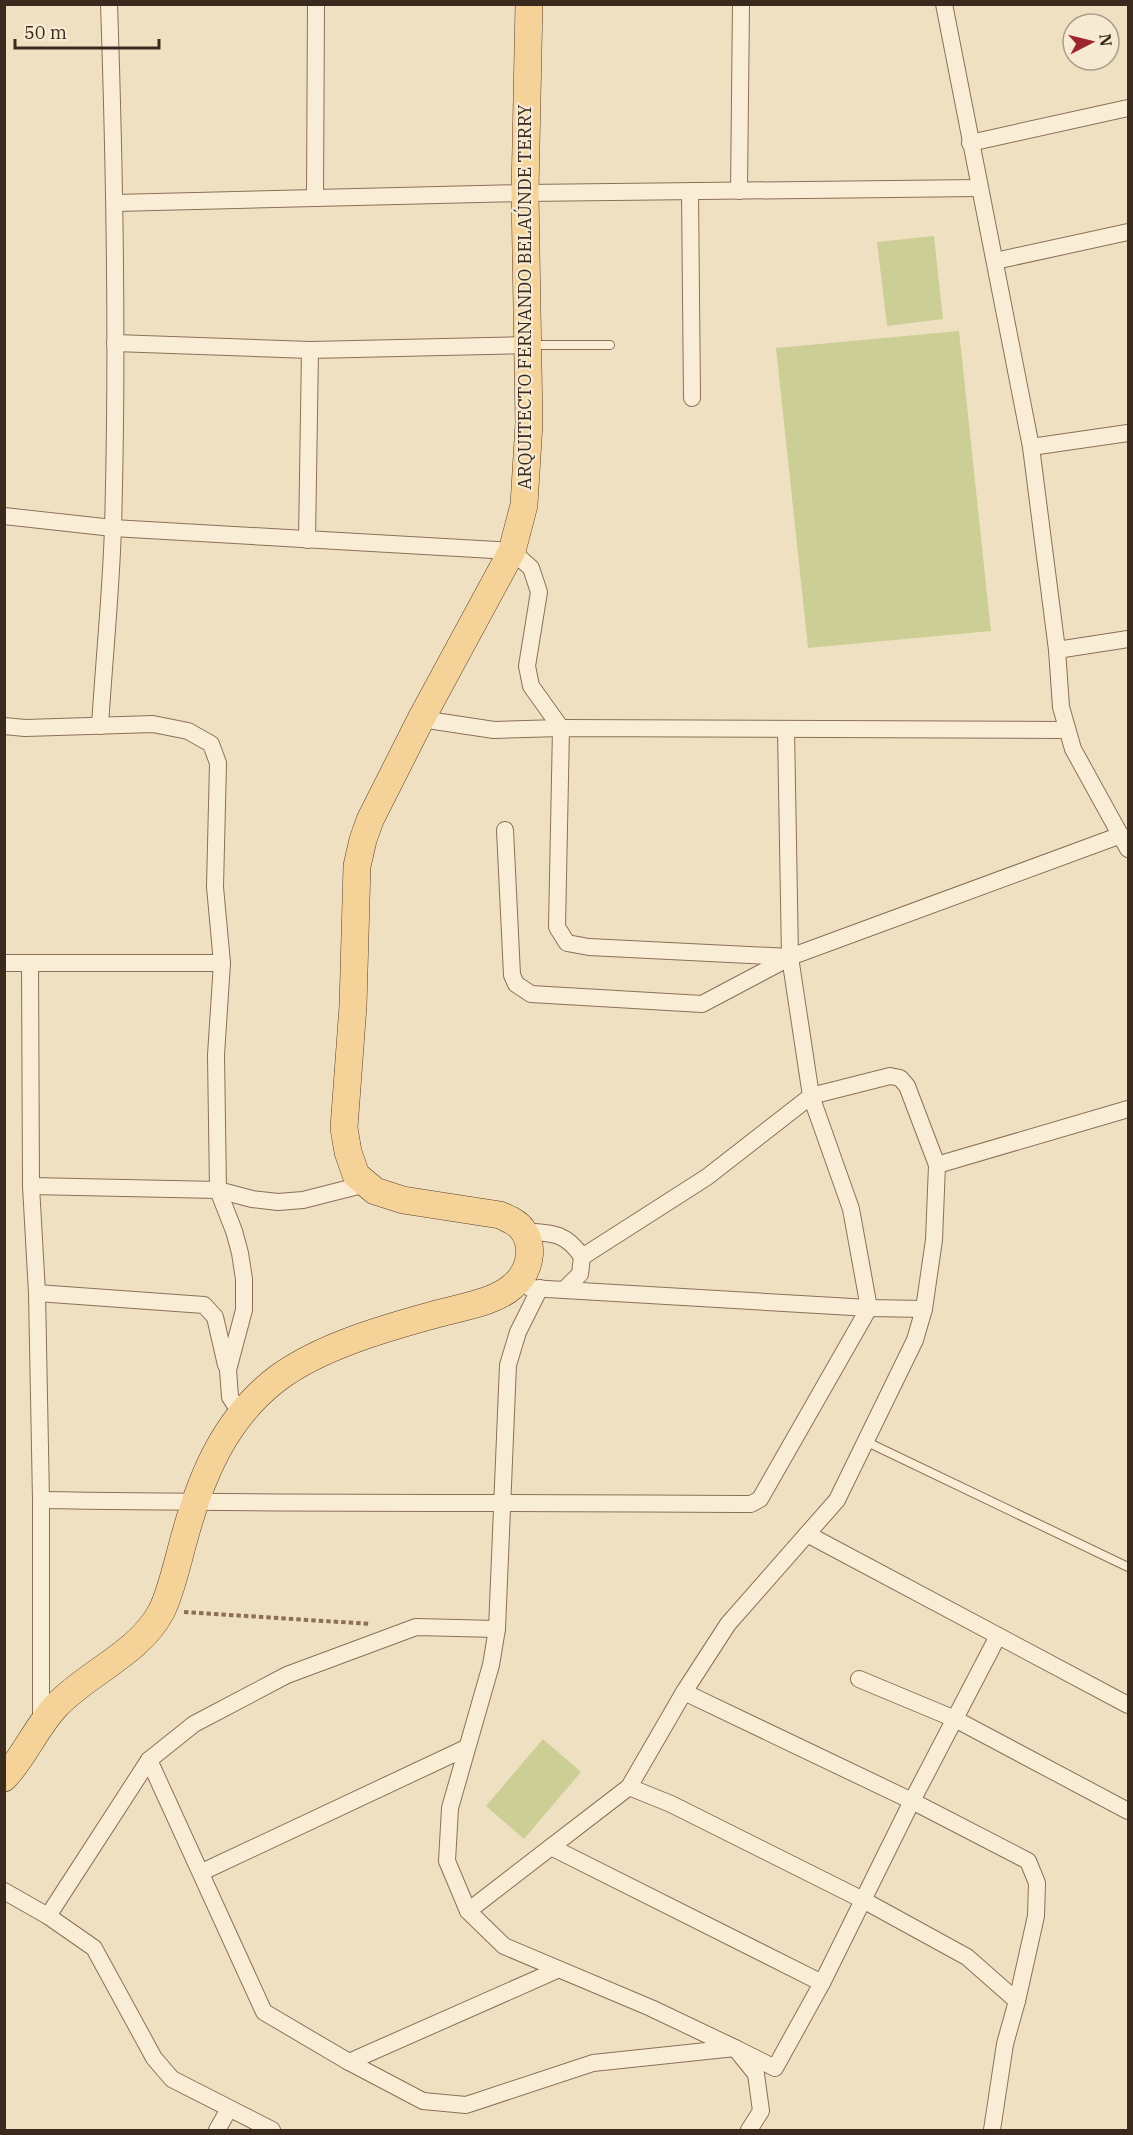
<svg xmlns="http://www.w3.org/2000/svg" width="1133" height="2135" viewBox="0 0 1133 2135" font-family="'IBM Plex Serif',serif">
	<style>
		.green { fill: #cbcf95 }
		.lines { fill: none; stroke-linecap: round; stroke-linejoin: round }
		.lane-casing { stroke: #8b7058; stroke-width: 10 }
		.street-casing { stroke: #8b7058; stroke-width: 18 }
		.primary-casing { stroke: #583f2d; stroke-width: 28 }
		.path { stroke: #8b7058; stroke-width: 4; stroke-dasharray: 4.5 3; stroke-linecap: butt }
		.lane { stroke: #faedd6; stroke-width: 8 }
		.street { stroke: #faedd6; stroke-width: 16 }
		.primary { stroke: #f5d398; stroke-width: 27 }
		.labels { text-anchor: middle; stroke-width: 4.5; stroke-linejoin: round; paint-order: stroke }
		.street-label { font-size: 18px; fill: #3a291d; stroke: #f7ead2 }
	</style>
	<rect width="100%" height="100%" fill="#f0e0c2"/>
	<g class="green">
		<path d="M934,236L943,319L887,326L877,242Z"/>
		<path d="M959,331L991,631L808,648L776,348Z"/>
		<path d="M543,1739L581,1772L524,1839L486,1806Z"/>
	</g>
	<g class="lines">
		<defs>
			<g id="lane">
				<path d="M532,345H610"/>
				<path d="M865,1441L1128,1567"/>
			</g>
			<g id="street">
				<path d="M944,4L1031,447L1057,650L1061,707L1073,749L1128,849"/>
				<path d="M970,143L1128,108"/>
				<path d="M690,191L692,398"/>
				<path d="M739,191L741,4"/>
				<path d="M315,198L316,4"/>
				<path d="M115,203L525,193L979,188"/>
				<path d="M995,261L1128,232"/>
				<path d="M115,343L310,350L528,345"/>
				<path d="M1031,447L1128,433"/>
				<path d="M4,516L113,528L512,551L531,568L539,592L527,666L531,686L561,728L557,927L567,943L589,947L790,957L1121,835"/>
				<path d="M307,540L310,350"/>
				<path d="M1057,650L1128,639"/>
				<path d="M421,719L494,730L561,728L1067,730"/>
				<path d="M4,726L25,728L153,724L188,731L211,744L218,763L215,887L222,963L216,1055L218,1190L234,1231L240,1253L244,1279V1310L228,1370L230,1397L241,1414"/>
				<path d="M100,726C104,660 111,593 113,527C118,353 115,179 109,4"/>
				<path d="M505,830L512,975L516,984L531,994L702,1004L789,958"/>
				<path d="M4,963H222"/>
				<path d="M30,963L31,1186L37,1293L41,1500V1724"/>
				<path d="M937,1165L1128,1109"/>
				<path d="M31,1186L218,1190L252,1199L278,1202L303,1200L366,1184"/>
				<path d="M524,1231C551,1233 566,1232 582,1257"/>
				<path d="M530,1288L869,1308L924,1309"/>
				<path d="M540,1288L518,1332L508,1365L497,1629L491,1665L450,1808L447,1861L468,1911L504,1946L651,2008L735,2048L756,2074L761,2111L749,2130"/>
				<path d="M37,1293L204,1305L215,1317L226,1365"/>
				<path d="M41,1500C278,1504 514,1502 751,1504L760,1499L869,1308L851,1209L811,1096L790,957L786,729"/>
				<path d="M807,1534L1128,1705"/>
				<path d="M859,1679L955,1719L1128,1811"/>
				<path d="M684,1692L912,1801L1028,1861L1037,1883L1036,1916L1017,2001"/>
				<path d="M149,1760L264,2012L349,2062L423,2101L466,2105L593,2063L735,2048L775,2068L822,1983"/>
				<path d="M629,1787L671,1804L863,1900L967,1957L1017,2001L1005,2044L992,2130"/>
				<path d="M551,1847L822,1983L912,1801L998,1636"/>
				<path d="M202,1872L466,1748"/>
				<path d="M4,1891L48,1916L149,1760L194,1724L287,1675L416,1627L497,1629"/>
				<path d="M468,1911L629,1787L684,1692L728,1624L837,1500L915,1340L924,1309L934,1240L937,1165L907,1086L900,1078L890,1076L811,1096L707,1177L582,1257L580,1274L565,1289"/>
				<path d="M48,1916L94,1948L154,2058L172,2079L272,2130"/>
				<path d="M349,2062L557,1970"/>
				<path d="M217,2130L229,2109"/>
			</g>
			<path id="primary" d="M4,1778C25,1756 36,1727 57,1705C89,1672 139,1653 161,1612C171,1593 178,1560 184,1539C201,1476 225,1418 278,1378C320,1347 382,1329 433,1315C456,1308 495,1303 513,1286C529,1273 536,1247 522,1229C517,1222 508,1219 500,1215L403,1200L375,1191L356,1175L348,1152L344,1128L353,1006L357,866L363,840L370,820L421,719L512,551L524,505L529,423L525,193L529,4"/>
		</defs>
		<use href="#lane" class="lane-casing"/>
		<use href="#street" class="street-casing"/>
		<use href="#primary" class="primary-casing"/>
		<path class="path" d="M184,1612L371,1624"/>
		<use href="#lane" class="lane"/>
		<use href="#street" class="street"/>
		<use href="#primary" class="primary"/>
	</g>
	<g class="labels">
		<g class="street-label">
			<text transform="translate(525 297) rotate(-90)" y="6">ARQUITECTO FERNANDO BELAÚNDE TERRY</text>
		</g>
	</g>
	<rect width="1133" height="2135" fill="none" stroke="#3a291d" stroke-width="12"/>
	<g transform="translate(1091 42) rotate(83)"><circle r="28" fill="#f7ead2" stroke="#ab9d8a" stroke-width="1.5"/>
	<path d="M0-4.5L10 22L0 15L-10 22Z" fill="#9d252c"/>
	<text y="-9" font-size="16" font-weight="bold" text-anchor="middle" fill="#3a291d">N</text>
	</g>
	<path d="M15 39v9h144v-9" fill="none" stroke="#3a291d" stroke-width="3"/>
	<text x="24" y="39" font-size="18" fill="#3a291d" stroke="#f7ead2" stroke-width="4.5" paint-order="stroke">50 m</text>
</svg>
